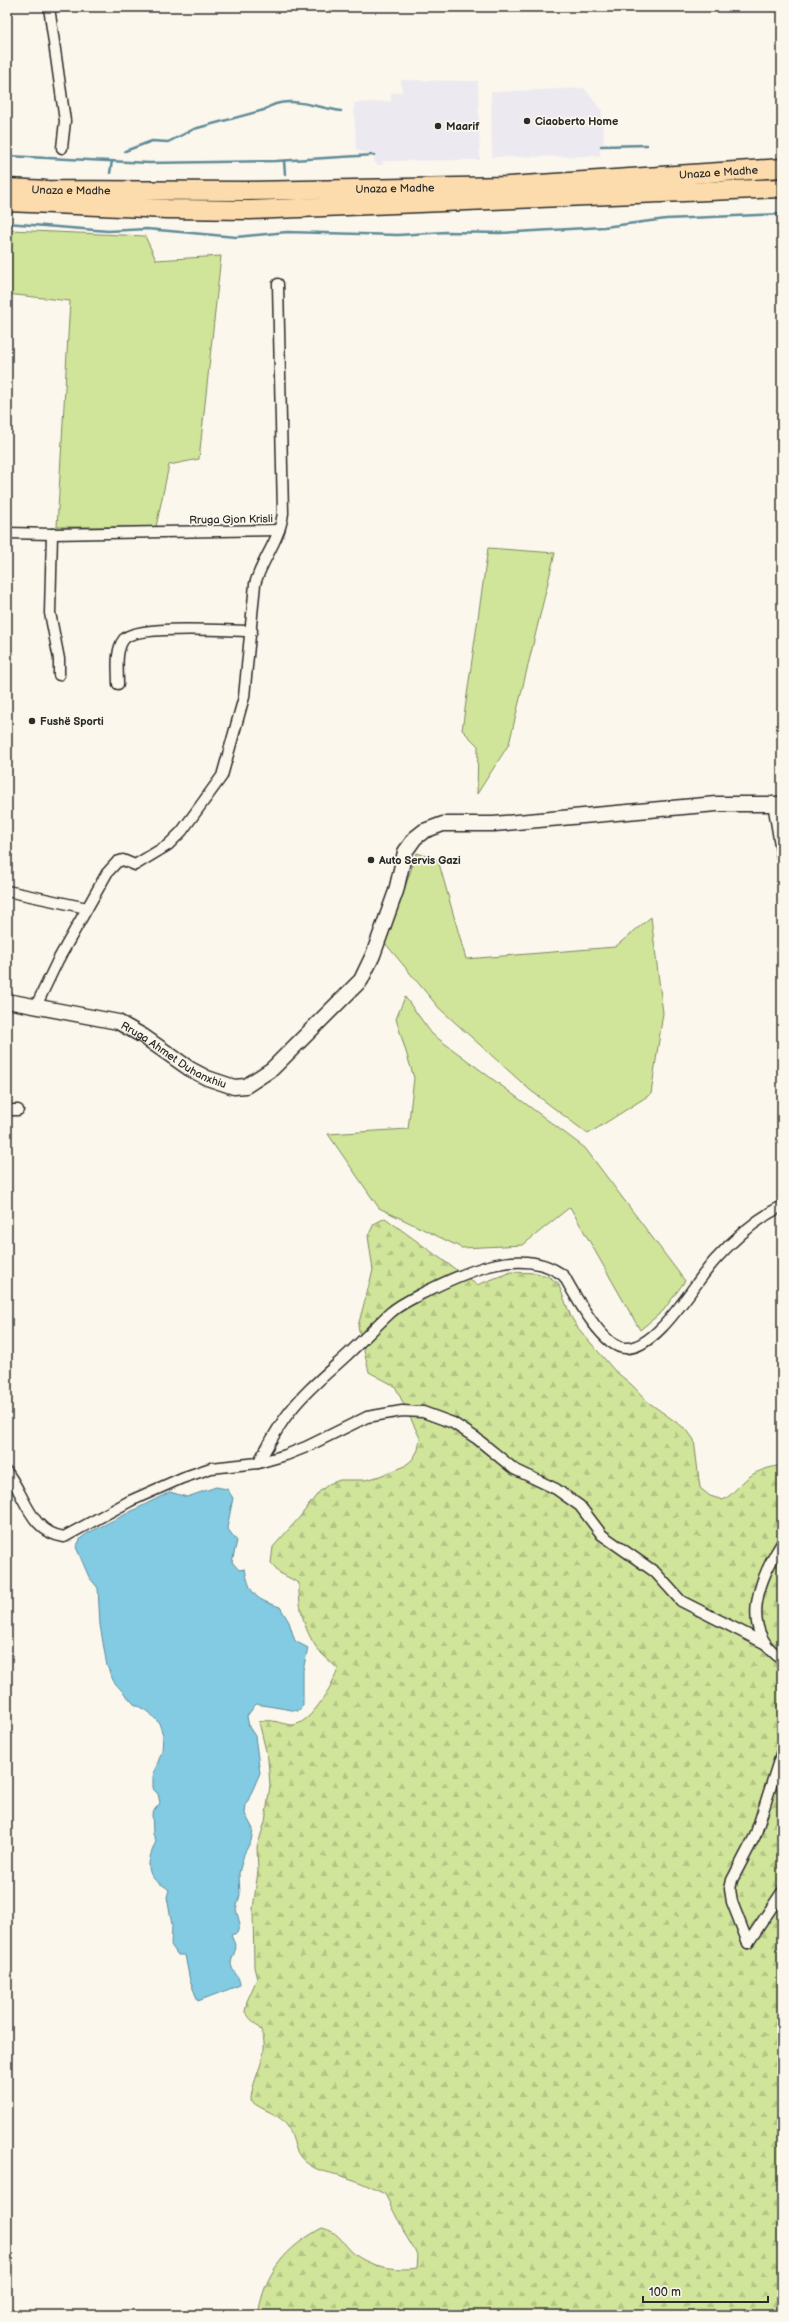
<svg xmlns="http://www.w3.org/2000/svg" width="789" height="2322" viewBox="0 0 789 2322" font-family="'Balsamiq Sans',sans-serif">
	<style>
		.built { fill: #ede9f0 }
		.grass { fill: #d0e59a; stroke: #7e8862 }
		.forest { fill: url(#forest-firs); stroke: #7e8862 }
		.water { fill: #82cbe3; stroke: #5f8b99 }
		.lines { fill: none; stroke-linecap: round; stroke-linejoin: round }
		.stream { stroke: #5f8b99; stroke-width: 2.5 }
		.street-casing { stroke: #2b2b2b; stroke-width: 13 }
		.secondary-casing { stroke: #2b2b2b; stroke-width: 17 }
		.highway-casing { stroke: #2b2b2b; stroke-width: 21 }
		.street { stroke: #fbf7ec; stroke-width: 10 }
		.secondary { stroke: #fbf7ec; stroke-width: 14 }
		.highway { stroke: #fcdcac; stroke-width: 18 }
		.poi-dot { fill: #2b2b2b; stroke: #fbf7ec; stroke-width: 1.5 }
		.labels { text-anchor: middle; stroke-width: 3.5; stroke-linejoin: round; paint-order: stroke }
		.poi-label { font-size: 11px; font-weight: bold; fill: #2b2b2b; stroke: #fbf7ec; text-anchor: start }
		.street-label { font-size: 11px; fill: #2b2b2b; stroke: #fbf7ec }
	</style>
	<defs>
		<pattern id="forest-firs" width="22" height="20" patternUnits="userSpaceOnUse"><rect width="22" height="20" fill="#d0e59a"/><path d="M5 1l3.5 6h-7zM16 11l3.5 6h-7z" fill="#b3c585"/></pattern>
	</defs>
	<rect width="100%" height="100%" fill="#fbf7ec"/>
	<filter id="ink" filterUnits="userSpaceOnUse"><feTurbulence type="fractalNoise" baseFrequency=".025" numOctaves="2"/><feDisplacementMap in="SourceGraphic" scale="8" xChannelSelector="R" yChannelSelector="G"/><feConvolveMatrix kernelMatrix="1 2 1 2 8 2 1 2 1" color-interpolation-filters="sRGB"/></filter>
	<g filter="url(#ink)">
		<g class="built">
			<path d="M401,80L478,81L480,160L383,161V165H378L374,162V155L356,150L354,103L391,101V93L402,92Z"/>
			<path d="M584,88L602,111L604,143L600,144V156L492,157L491,92Z"/>
		</g>
		<g class="grass">
			<path d="M9,230L145,236L156,260L221,256L199,459L169,465L156,527H57L70,301L7,294Z"/>
			<path d="M488,548L555,553L509,744L477,794L478,746L462,730Z"/>
			<path d="M417,853L438,860L466,959L615,947L651,917L663,1013L651,1094L588,1134L530,1090L439,1008L385,943Z"/>
			<path d="M405,997L432,1034L585,1148L685,1281L663,1311L640,1330L570,1207L523,1245L462,1248L379,1208L328,1134L408,1129L414,1078L396,1019Z"/>
		</g>
		<path class="forest" d="M385,1218L477,1285L511,1272L536,1273L548,1276L558,1283L571,1317L578,1328L614,1370L632,1385L648,1402L687,1430L694,1440L700,1488L710,1496L723,1500C734,1494 739,1484 749,1477C758,1470 771,1467 782,1465V2315H258C265,2272 285,2248 322,2228C338,2232 340,2239 350,2250C367,2267 395,2271 417,2268L418,2256L406,2236L385,2194C372,2188 359,2181 345,2177C334,2173 323,2173 313,2167C292,2155 297,2144 288,2127C280,2113 262,2111 251,2101C251,2078 272,2054 261,2031C258,2026 249,2018 245,2012L247,2001L257,1979L254,1967L253,1909L258,1871L257,1847L265,1822L270,1785L268,1759L259,1722C275,1718 278,1724 292,1725C311,1725 333,1684 338,1669C333,1664 327,1659 322,1654C305,1636 298,1607 299,1583L278,1572L271,1563L273,1547L299,1518L319,1492L329,1484L340,1480H365L377,1477L403,1467L412,1460L418,1450L420,1438L395,1386L369,1372L358,1326L373,1270L368,1236L374,1224Z"/>
		<path class="water" d="M216,1487L227,1489L233,1498L227,1528L237,1541L232,1562L239,1570L245,1569C250,1595 255,1599 280,1607L289,1622L295,1641L308,1648L303,1670V1706L298,1711L256,1704L247,1716L249,1727L255,1736L260,1773L246,1805L245,1814L253,1829L251,1841L244,1854L239,1873L240,1895L236,1909L240,1924L237,1933L231,1935L236,1947C235,1953 231,1959 231,1964C232,1972 240,1976 240,1985L198,2001L190,1981L185,1955H178L171,1945L172,1925L167,1897L169,1890C165,1886 160,1884 156,1881C143,1869 151,1854 156,1841L153,1834L152,1813L160,1803L158,1794L153,1789V1776L162,1751L163,1735L159,1723L149,1712L134,1704L114,1682L107,1666L100,1625L98,1588L89,1577L76,1547L81,1538L88,1533L170,1492L187,1497Z"/>
		<g class="lines">
			<g class="stream">
				<path d="M601,146L647,145"/>
				<path d="M125,151L152,141L168,142L194,129L264,110C286,93 317,108 341,111"/>
				<path d="M7,156L149,163L276,161L374,155"/>
				<path d="M284,161L285,174"/>
				<path d="M110,173L112,161"/>
				<path d="M7,223L108,231L147,229L236,237L287,232L398,235L446,232L500,233L604,227L666,219L782,214"/>
			</g>
			<defs>
				<g id="street">
					<path d="M49,7L65,121L62,148"/>
					<path d="M7,533L52,534L279,530"/>
					<path d="M52,534L50,613L59,659V675"/>
					<path d="M118,684C118,670 115,650 124,639C137,624 230,631 252,631"/>
					<path d="M773,803L782,857"/>
					<path d="M7,891L87,908"/>
					<path d="M36,1006L58,960L107,873L117,862L123,860L135,865L168,845L182,831L222,776L244,697L255,584C262,559 280,540 283,513L278,284"/>
					<path d="M7,1110H18"/>
					<path d="M258,1463C267,1448 275,1432 285,1418C301,1395 325,1375 346,1356C361,1342 375,1327 390,1313C401,1303 416,1297 429,1290C467,1271 525,1245 564,1276C574,1294 603,1348 625,1348C658,1350 695,1281 716,1259C734,1239 758,1218 782,1206"/>
					<path d="M7,1472C25,1495 30,1532 64,1537L130,1501L182,1478L211,1468L258,1463L286,1455L306,1447L367,1417L402,1411L423,1412L453,1423L476,1438L514,1469L556,1489L580,1506L602,1535L655,1572L681,1601L764,1643"/>
					<path d="M782,1543C759,1579 738,1630 782,1659"/>
					<path d="M748,1943L732,1902L730,1889L732,1880L755,1836L782,1751"/>
					<path d="M748,1943L782,1892"/>
				</g>
				<g id="secondary">
					<path id="s1" d="M7,1001L118,1022L143,1036L190,1069L207,1078L234,1087L246,1086L272,1069L361,980L373,955L396,891L405,852L415,838L424,831L443,824H494L716,804H782"/>
				</g>
				<g id="highway">
					<path id="s2" d="M7,188L48,190L244,191L509,186L782,168"/>
					<path d="M7,202L167,209L251,210L782,188"/>
				</g>
			</defs>
			<use href="#street" class="street-casing"/>
			<use href="#secondary" class="secondary-casing"/>
			<use href="#highway" class="highway-casing"/>
			<use href="#street" class="street"/>
			<use href="#secondary" class="secondary"/>
			<use href="#highway" class="highway"/>
		</g>
	</g>
	<g class="poi-dot">
		<circle cx="527" cy="121" r="4"/>
		<circle cx="438" cy="126" r="4"/>
		<circle cx="32" cy="721" r="4"/>
		<circle cx="371" cy="860" r="4"/>
	</g>
	<g class="labels">
		<g class="poi-label">
			<text x="535" y="125">Ciaoberto Home</text>
			<text x="446" y="130">Maarif</text>
			<text x="40" y="725">Fushë Sporti</text>
			<text x="379" y="864">Auto Servis Gazi</text>
		</g>
		<g class="street-label">
			<text dy="4" stroke="none"><textPath href="#s2" startOffset="712">Unaza e Madhe</textPath></text>
			<text dy="4" stroke="none"><textPath href="#s2" startOffset="388">Unaza e Madhe</textPath></text>
			<text dy="4" stroke="none"><textPath href="#s2" startOffset="64">Unaza e Madhe</textPath></text>
			<text transform="translate(231 519) rotate(-1)" y="4">Rruga Gjon Krisli</text>
			<text dy="4" stroke="none"><textPath href="#s1" startOffset="178">Rruga Ahmet Duhanxhiu</textPath></text>
		</g>
	</g>
	<rect width="789" height="2322" fill="none" stroke="#fbf7ec" stroke-width="24"/>
	<rect x="12" y="12" width="765" height="2298" fill="none" stroke="#2b2b2b" stroke-width="1.5" filter="url(#ink)"/>
	<path d="M643 2296v6h125v-6" fill="none" stroke="#2b2b2b" stroke-width="2"/>
	<text x="649" y="2296" font-size="12" fill="#2b2b2b" stroke="#fbf7ec" stroke-width="3" paint-order="stroke">100 m</text>
</svg>
